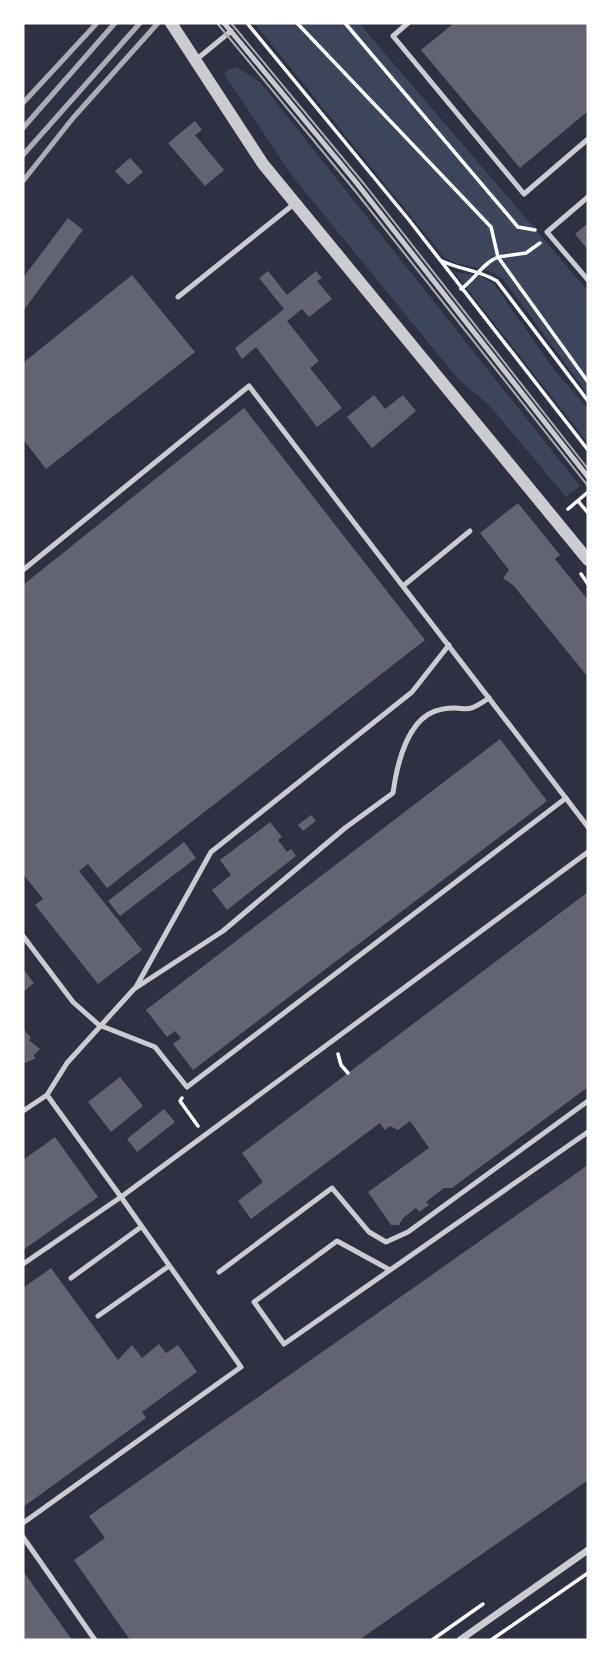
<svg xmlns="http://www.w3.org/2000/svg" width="611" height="1663" viewBox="0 0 611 1663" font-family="Arial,sans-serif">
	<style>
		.green { fill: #3c4559 }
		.building { fill: #626471 }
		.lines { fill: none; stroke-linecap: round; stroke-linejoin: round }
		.path { stroke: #fff; stroke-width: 3.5 }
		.service { stroke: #caccd0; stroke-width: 5 }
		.minor { stroke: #caccd0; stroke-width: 7 }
		.tertiary { stroke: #caccd0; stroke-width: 12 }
		.tram { stroke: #abadb3; stroke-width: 2 }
		.rail { stroke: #abadb3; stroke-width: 5 }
	</style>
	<rect width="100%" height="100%" fill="#2d3142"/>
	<g class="green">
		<path d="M254,23H359L588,291V395L503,279C481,263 461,269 444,257Z"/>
		<path d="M237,67L260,82L580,486L566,497L489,405L459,380L293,177L224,74L228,70Z"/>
		<path d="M454,272L481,276L494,284L553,368L588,409V443Z"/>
	</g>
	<g class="building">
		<path d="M454,23H588V111L520,168L421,50Z"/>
		<path d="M195,121L202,130L195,135L224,170L205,186L168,143Z"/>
		<path d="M130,158L143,172L128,185L115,171Z"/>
		<path d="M68,218L83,230L23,311V278Z"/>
		<path d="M588,223V250L575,234Z"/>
		<path d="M268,271L287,295L316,271L322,278L317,281L332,299L309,317L302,309L287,321L319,361L310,368L342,408L317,427L256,347L242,359L235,348L284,309L259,278Z"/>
		<path d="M132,275L195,352L46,469L23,439V363Z"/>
		<path d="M374,395L385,409L403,395L416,411L372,448L347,417Z"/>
		<path d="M244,408L425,640L107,888L88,864L79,871L142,950L98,984L35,905L43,899L23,874V585Z"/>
		<path d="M518,503L560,555L555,559L588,600V677L513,585L503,578L509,570L480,533Z"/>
		<path d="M500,739L547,801L193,1070L173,1044L181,1038L175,1031L167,1037L146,1010Z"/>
		<path d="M311,815L316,821L303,831L298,825Z"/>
		<path d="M270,822L282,837L278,840L287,852L291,849L296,856L227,910L212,890L231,875L220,860Z"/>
		<path d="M184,842L196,858L120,916L108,901Z"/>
		<path d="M588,892V1087L452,1188H444L426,1202L429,1205L419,1212L416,1208L403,1218L399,1225H391L368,1192L429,1148L410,1121L398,1130L390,1126L385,1130L380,1123L251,1219L238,1201L263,1182L242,1153Z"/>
		<path d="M23,969L34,983L23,992Z"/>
		<path d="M23,1028L31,1038L29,1040L40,1049L33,1056L36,1058L23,1064Z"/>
		<path d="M120,1077L143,1106L111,1132L88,1102Z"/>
		<path d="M164,1109L175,1122L137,1152L127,1139Z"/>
		<path d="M55,1137L98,1197L23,1250V1160Z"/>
		<path d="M588,1165V1480L359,1640H130L74,1560L105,1538L89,1516Z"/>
		<path d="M51,1268L118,1360L132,1345L142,1358L159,1344L166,1353L178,1345L197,1372L142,1412L146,1418L23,1507V1288Z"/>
		<path d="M23,1571L72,1640H23Z"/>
	</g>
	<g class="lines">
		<g class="path">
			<path d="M247,23L409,220L588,450"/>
			<path d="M297,23L491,227L498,257C483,263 475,279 461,289"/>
			<path d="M345,23L518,227L535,230"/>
			<path d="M540,243L526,253L498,257L588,382"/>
			<path d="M442,261C461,270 479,270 497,281L588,401"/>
			<path d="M578,501L588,513"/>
			<path d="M568,509L588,492"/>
			<path d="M581,574L588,584"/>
			<path d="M338,1054L341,1065L348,1073"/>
			<path d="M182,1098L180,1101L198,1126"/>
			<path d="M432,1640L483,1604"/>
			<path d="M491,1640L588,1573"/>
		</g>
		<g class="service">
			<path d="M224,23L355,181L588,477"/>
			<path d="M408,23L393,36L524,194L588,139"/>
			<path d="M197,59L231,31"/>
			<path d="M588,197L547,232L588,280"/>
			<path d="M178,297L294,204"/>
			<path d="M23,570L249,386L588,827"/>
			<path d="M403,586L470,531"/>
			<path d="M23,936L73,1002L99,1025L155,1047L187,1087L566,798"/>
			<path d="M136,987L211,852L412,692L449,645"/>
			<path d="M47,1095L121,1197L588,852"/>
			<path d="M23,1111L47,1095L67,1063L134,989L223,931L345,828L393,793C397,764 408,714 443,709C469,705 463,716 489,698"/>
			<path d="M23,1264L121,1197L241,1367L23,1523"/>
			<path d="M390,1270L337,1241L254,1302L284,1344L588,1132"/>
			<path d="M219,1272L332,1188L369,1232L386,1242L408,1232L588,1101"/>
			<path d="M71,1278L141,1227"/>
			<path d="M98,1316L169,1266"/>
			<path d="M23,1537L95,1640"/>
		</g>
		<path class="minor" d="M460,1640L588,1550"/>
		<path class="tertiary" d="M171,23L263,164L588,560"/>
		<g class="tram">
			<path d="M217,23L356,192L588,486"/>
			<path d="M231,23L365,185L588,469"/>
		</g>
		<g class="rail">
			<path d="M23,103L97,23"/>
			<path d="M23,128L115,23"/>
			<path d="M23,155L140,23"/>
			<path d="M23,181L73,118L158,23"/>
		</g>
	</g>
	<rect width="611" height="1663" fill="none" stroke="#ffffff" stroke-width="49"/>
</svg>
